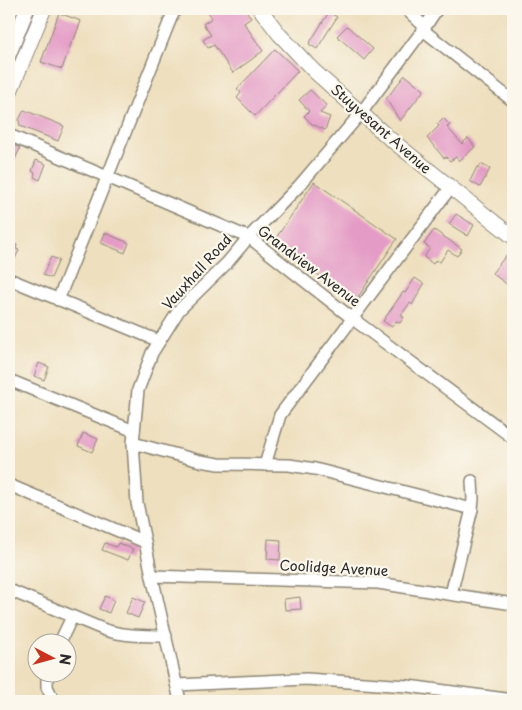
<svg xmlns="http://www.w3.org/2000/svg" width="522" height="710" viewBox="0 0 522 710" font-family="'Playpen Sans',sans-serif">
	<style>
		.building { fill: #e49cc6 }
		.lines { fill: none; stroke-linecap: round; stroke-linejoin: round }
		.minor-casing { stroke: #8c8574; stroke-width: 14 }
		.major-casing { stroke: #8c8574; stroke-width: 16 }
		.minor { stroke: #fff; stroke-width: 11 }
		.major { stroke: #fff; stroke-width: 14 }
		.labels { text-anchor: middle; stroke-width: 4.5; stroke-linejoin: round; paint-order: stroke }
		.street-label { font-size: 14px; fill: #2b2b2b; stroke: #fbf7ec }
	</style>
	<rect width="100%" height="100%" fill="#fbf7ec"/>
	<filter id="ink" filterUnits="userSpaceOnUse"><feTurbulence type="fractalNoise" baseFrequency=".02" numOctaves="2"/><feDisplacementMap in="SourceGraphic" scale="10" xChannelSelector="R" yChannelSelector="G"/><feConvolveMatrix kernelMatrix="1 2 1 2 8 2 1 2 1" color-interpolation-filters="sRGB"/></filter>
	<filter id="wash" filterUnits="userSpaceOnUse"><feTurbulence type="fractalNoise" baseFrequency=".0096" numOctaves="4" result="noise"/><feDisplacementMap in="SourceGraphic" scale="20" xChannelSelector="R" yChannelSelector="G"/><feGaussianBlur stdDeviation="1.12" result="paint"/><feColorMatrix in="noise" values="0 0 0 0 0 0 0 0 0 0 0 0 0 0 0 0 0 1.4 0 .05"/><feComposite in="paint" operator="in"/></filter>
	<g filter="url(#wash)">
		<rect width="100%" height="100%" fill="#eedfbe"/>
		<g id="blocks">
			<g class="building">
				<path d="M206,9H245L251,18L244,23L263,51L233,73L214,45L208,48L203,40L211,35L203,24L212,18Z"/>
				<path d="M329,12L337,17L317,49L309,44Z"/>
				<path d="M59,13L81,21L73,42L72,41L62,69L41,62Z"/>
				<path d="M347,26L373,49L364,60L337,36Z"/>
				<path d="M275,49L298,71L255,116L237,98L241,93L237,89Z"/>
				<path d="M405,75L424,90L400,121L386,99Z"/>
				<path d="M310,90L327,106L320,113L330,117L325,130L312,124L304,116L309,111L299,100Z"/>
				<path d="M24,110L64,126L58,141L20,126L19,120Z"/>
				<path d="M443,118L450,125L447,127L462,144L468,138L475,147L459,161L456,157L450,161L446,157L444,158L427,138L439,126L437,124Z"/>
				<path d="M9,144L20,148L9,173Z"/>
				<path d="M36,160L46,164L40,180L34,177L35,173L32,171Z"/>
				<path d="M481,164L490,169L480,187L470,181L477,167L478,168Z"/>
				<path d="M314,182L397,239L356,300L272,244Z"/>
				<path d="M456,214L474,225L468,236L449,224Z"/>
				<path d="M434,230L462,249L457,256L448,250L440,262L436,260L433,264L424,257L430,248L424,244Z"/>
				<path d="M105,233L129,243L125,253L101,243Z"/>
				<path d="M9,242L17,245L16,249L19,250L14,261L11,260L9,265Z"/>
				<path d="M513,247V289L492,273Z"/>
				<path d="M51,257L59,260L51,278L43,275Z"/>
				<path d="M415,278L424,284L412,305L410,303L401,315L404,317L400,323L396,321L392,327L383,321L403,292L405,293Z"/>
				<path d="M39,363L49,367L44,380L34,376Z"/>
				<path d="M83,433L98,439L92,452L78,446Z"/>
				<path d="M268,539L281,540L280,560L267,559Z"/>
				<path d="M105,543L116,547L118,543L133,549L128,560L102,550Z"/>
				<path d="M105,596L114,600L109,613L99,609Z"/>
				<path d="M133,597L145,602L138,618L126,613Z"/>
				<path d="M300,597L301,609L285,610L284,599Z"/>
			</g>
		</g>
	</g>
	<g filter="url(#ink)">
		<use href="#blocks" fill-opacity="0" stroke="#8c8574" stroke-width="1"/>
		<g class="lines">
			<defs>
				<g id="minor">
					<path d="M406,9L425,27"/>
					<path d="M423,30L513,101"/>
					<path d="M9,135L250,238L353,319L513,438"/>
					<path d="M9,279L159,341"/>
					<path d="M58,300L171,18L175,10L177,9"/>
					<path d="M9,380L134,431"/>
					<path d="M133,443L200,461L219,464L289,465L315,469L472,509"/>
					<path d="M265,465L280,415L451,187"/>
					<path d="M9,485L145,542"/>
					<path d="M152,576L378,583L513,604"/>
					<path d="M9,590L105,630C125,636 145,636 166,636"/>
					<path d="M451,594L472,509L473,499L472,481"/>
					<path d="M60,642L72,617"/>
					<path d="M47,672V687L54,701"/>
					<path d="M177,685L306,679L408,686L513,700"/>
					<path d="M180,701L152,576L137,503L133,443L138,390L152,353L179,310L227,263L248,238L299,186L361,113L423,30L437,9"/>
				</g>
				<g id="major">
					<path d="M260,9L279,34L314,71L389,138L513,237"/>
					<path d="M9,54L27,9"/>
					<path d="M9,95L44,9"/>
				</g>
			</defs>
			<use href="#minor" class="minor-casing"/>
			<use href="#major" class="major-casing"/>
			<use href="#minor" class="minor"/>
			<use href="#major" class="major"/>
		</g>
	</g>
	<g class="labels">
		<g class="street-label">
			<text transform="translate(381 129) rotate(41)" y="5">Stuyvesant Avenue</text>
			<text transform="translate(309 266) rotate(37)" y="5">Grandview Avenue</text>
			<text transform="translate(197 272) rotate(-48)" y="5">Vauxhall Road</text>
			<text transform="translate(334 568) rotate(3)" y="5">Coolidge Avenue</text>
		</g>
	</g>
	<rect width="522" height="710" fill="none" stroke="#fbf7ec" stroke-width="30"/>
	<g transform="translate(52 658) rotate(96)"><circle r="24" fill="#fbf7ec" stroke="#a8a59f"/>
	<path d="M0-4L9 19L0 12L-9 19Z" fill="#c8321e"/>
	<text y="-8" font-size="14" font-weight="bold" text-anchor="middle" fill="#2b2b2b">N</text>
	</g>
</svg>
